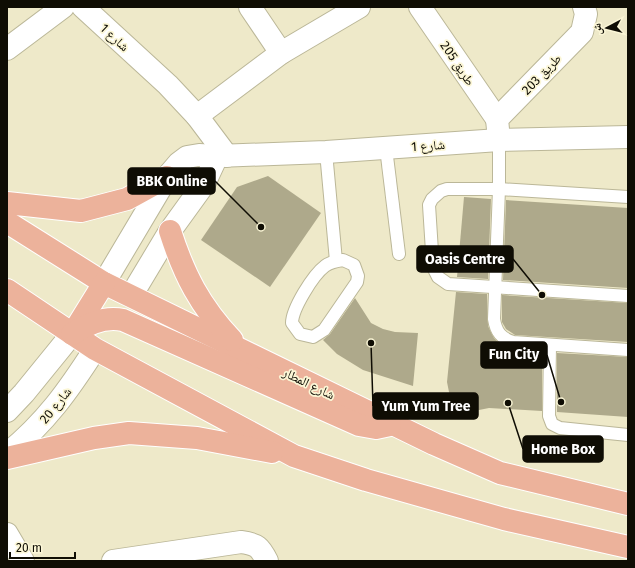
<svg xmlns="http://www.w3.org/2000/svg" width="635" height="568" viewBox="0 0 635 568" font-family="'Fira Sans','Noto Naskh Arabic',sans-serif">
	<style>
		.building { fill: #aea98b }
		.lines { fill: none; stroke-linecap: round; stroke-linejoin: round }
		.lane-casing { stroke: #bbb798; stroke-width: 14 }
		.street-casing { stroke: #bbb798; stroke-width: 24 }
		.secondary-casing { stroke: #bbb798; stroke-width: 24 }
		.primary-casing { stroke: #fff; stroke-width: 24 }
		.lane { stroke: #fff; stroke-width: 12 }
		.street { stroke: #fff; stroke-width: 22 }
		.secondary { stroke: #fff; stroke-width: 22 }
		.primary { stroke: #ecb29b; stroke-width: 22 }
		.labels { text-anchor: middle; stroke-width: 3.5; stroke-linejoin: round; paint-order: stroke }
		.street-label { font-size: 13px; fill: #0f0d04; stroke: #fbf6d6 }
		.leader { fill: none; stroke: #0f0d04; stroke-width: 1.5 }
		.callout-dot { fill: #0f0d04; stroke: #fbf6d6; stroke-width: 1.5 }
		.callout { fill: #0f0d04; stroke: #0f0d04; stroke-width: 1.5 }
		.callout-label { font-size: 14px; text-anchor: middle; font-weight: bold; fill: #fff }
	</style>
	<rect width="100%" height="100%" fill="#eee9c9"/>
	<g class="building">
		<path d="M268,176L321,213L270,287L201,240L237,187Z"/>
		<path d="M464,197L491,199L488,279L457,277Z"/>
		<path d="M506,200L628,208V288L503,280Z"/>
		<path d="M456,292L487,294L488,326L494,338L501,345L512,349L542,352V411L489,408L474,411L460,407L450,397L447,382Z"/>
		<path d="M502,295L628,303V342L515,335L506,329L502,322Z"/>
		<path d="M355,298L371,323L383,329L395,332L418,333L413,386L363,370L337,354L323,340L330,334Z"/>
		<path d="M557,353L628,357V417L557,412Z"/>
	</g>
	<g class="lines">
		<defs>
			<g id="lane">
				<path d="M499,140V189L494,319C496,332 501,338 513,342L628,350"/>
				<path d="M386,148L399,254"/>
				<path d="M326,152L336,261"/>
				<path d="M628,197L499,189H447L441,191L432,199L429,205L433,267L438,277L448,284L628,296"/>
				<path d="M343,260L354,265L358,276L357,282L324,330L313,337L300,334L292,323C292,309 313,275 325,266C330,262 336,261 343,260Z"/>
				<path d="M550,345L549,416L552,424L560,428L628,435"/>
			</g>
			<g id="street">
				<path d="M83,7L168,85L197,116L227,156"/>
				<path d="M250,7L281,53"/>
				<path d="M420,7L497,119"/>
				<path d="M7,49L63,7"/>
				<path d="M197,116L281,53L359,7"/>
				<path d="M499,140L497,119L582,32L586,14L584,7"/>
				<path d="M7,534L23,561"/>
				<path d="M113,561L241,542C257,544 260,547 267,561"/>
			</g>
			<g id="secondary">
				<path d="M104,283L167,177L179,163L187,157L199,155L217,156L326,152L499,140L628,137"/>
				<path d="M131,296L170,231L204,184L217,156"/>
				<path d="M7,411L24,393L72,334"/>
				<path d="M7,454C46,422 68,391 95,349"/>
			</g>
			<g id="primary">
				<path d="M7,203L81,211L127,199L167,177"/>
				<path d="M7,222L104,283L434,444L500,473L628,504"/>
				<path d="M170,231C184,275 200,306 232,340"/>
				<path d="M7,290L95,349L294,456L366,480L504,519L628,547"/>
				<path d="M73,333L104,283"/>
				<path d="M72,334C87,324 105,316 123,320L359,425L376,428L390,425"/>
				<path d="M7,458L94,438L129,433L197,438L272,452"/>
			</g>
		</defs>
		<use href="#lane" class="lane-casing"/>
		<use href="#street" class="street-casing"/>
		<use href="#secondary" class="secondary-casing"/>
		<use href="#primary" class="primary-casing"/>
		<use href="#lane" class="lane"/>
		<use href="#street" class="street"/>
		<use href="#secondary" class="secondary"/>
		<use href="#primary" class="primary"/>
	</g>
	<g class="labels">
		<g class="street-label">
			<text transform="translate(115 37) rotate(43)" y="5">شارع 1</text>
			<text transform="translate(458 63) rotate(56)" y="5">طريق 205</text>
			<text transform="translate(541 74) rotate(-46)" y="5">طريق 203</text>
			<text transform="translate(428 145) rotate(-4)" y="5">شارع 1</text>
			<text transform="translate(309 383) rotate(26)" y="5">شارع المطار</text>
			<text transform="translate(55 405) rotate(-51)" y="5">شارع 20</text>
		</g>
	</g>
	<path class="leader" d="M261 227L215 181M542 295L513 259M561 402L547 355M371 343L373 406M508 403L523 449"/>
	<g class="callout-dot">
		<circle cx="261" cy="227" r="4"/>
		<circle cx="542" cy="295" r="4"/>
		<circle cx="561" cy="402" r="4"/>
		<circle cx="371" cy="343" r="4"/>
		<circle cx="508" cy="403" r="4"/>
	</g>
	<g class="callout">
		<rect x="128" y="168" width="87" height="26" rx="4"/>
		<rect x="417" y="246" width="96" height="26" rx="4"/>
		<rect x="481" y="342" width="66" height="26" rx="4"/>
		<rect x="373" y="393" width="105" height="26" rx="4"/>
		<rect x="523" y="436" width="80" height="26" rx="4"/>
	</g>
	<g class="callout-label">
		<text x="172" y="186">BBK Online</text>
		<text x="465" y="264">Oasis Centre</text>
		<text x="514" y="359">Fun City</text>
		<text x="426" y="411">Yum Yum Tree</text>
		<text x="563" y="454">Home Box</text>
	</g>
	<rect width="635" height="568" fill="none" stroke="#0f0d04" stroke-width="16"/>
	<g transform="translate(607 28) rotate(263)" stroke="#fbf6d6" stroke-width="3" paint-order="stroke">
	<path d="M0-3L7 15L0 10L-7 15Z" fill="#0f0d04"/>
	<text y="-6" font-size="11" font-weight="bold" text-anchor="middle" fill="#0f0d04">ش</text>
	</g>
	<path d="M10 552v6h65v-6" fill="none" stroke="#0f0d04" stroke-width="2"/>
	<text x="16" y="552" font-size="12" fill="#0f0d04" stroke="#fbf6d6" stroke-width="3" paint-order="stroke">20 m</text>
</svg>
